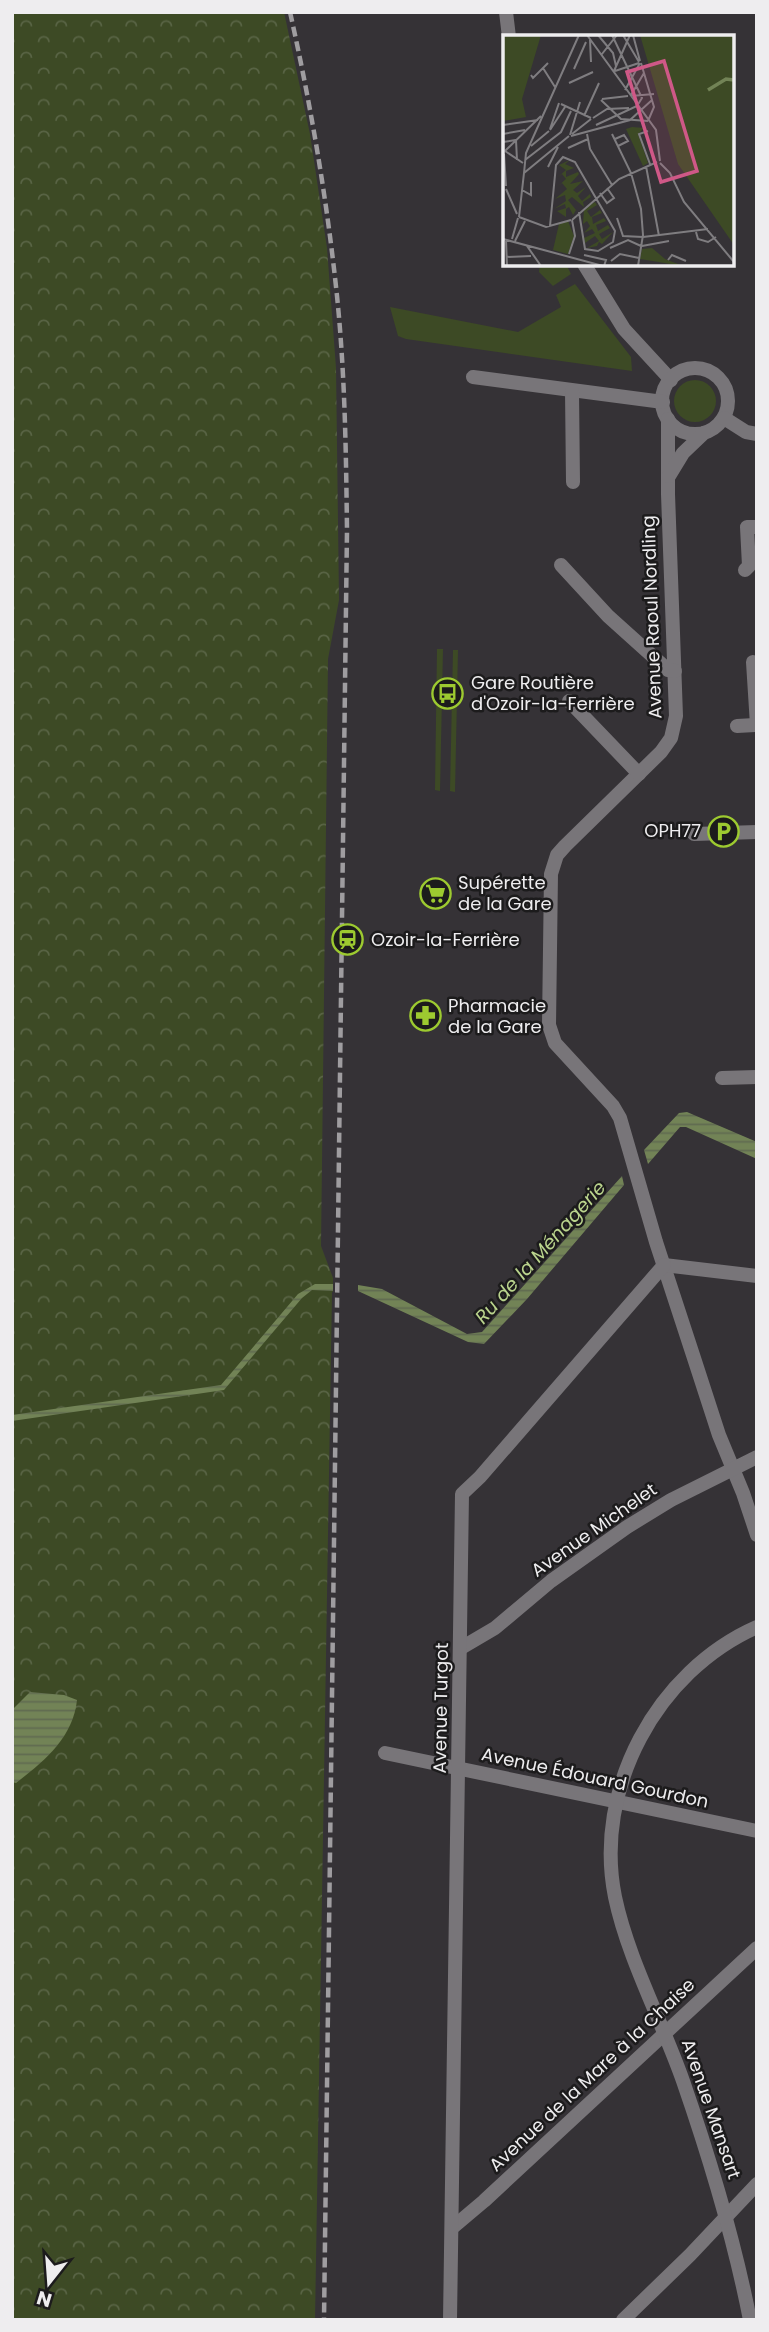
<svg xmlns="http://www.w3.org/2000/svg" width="769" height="2332" viewBox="0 0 769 2332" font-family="Poppins,sans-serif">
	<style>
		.grass { fill: #3d4a25 }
		.forest { fill: url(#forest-crowns) }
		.water { fill: url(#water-rules) }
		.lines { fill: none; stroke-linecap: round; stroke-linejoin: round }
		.minor { stroke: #787579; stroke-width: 14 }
		.rail { stroke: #9f9da0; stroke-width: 4.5; stroke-dasharray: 10 5; stroke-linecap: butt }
		.labels { text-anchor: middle; stroke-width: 5; stroke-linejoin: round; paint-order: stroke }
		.street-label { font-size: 18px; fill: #eeedef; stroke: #1c1b1c }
		.poi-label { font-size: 18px; fill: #eeedef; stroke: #1c1b1c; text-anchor: start }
		.water-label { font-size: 19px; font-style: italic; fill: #bad48d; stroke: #1c1b1c }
		.inset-river { fill: none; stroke: #728356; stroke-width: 3.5 }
		.inset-road { fill: none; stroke: #7f7d80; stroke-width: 2 }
		.view { fill: #cf5887; fill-opacity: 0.15; stroke: #cf5887; stroke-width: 3.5 }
		.inset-edge { fill: none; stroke: #eeedef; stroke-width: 3.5 }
	</style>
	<defs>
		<pattern id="forest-crowns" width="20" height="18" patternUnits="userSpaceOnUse" patternTransform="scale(1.75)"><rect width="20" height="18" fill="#3d4a25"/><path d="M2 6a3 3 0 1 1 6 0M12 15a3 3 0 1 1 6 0" fill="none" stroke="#596445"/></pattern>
		<pattern id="water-rules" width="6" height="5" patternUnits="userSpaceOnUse" patternTransform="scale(1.75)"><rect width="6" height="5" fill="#728356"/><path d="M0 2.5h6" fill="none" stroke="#616b50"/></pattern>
	</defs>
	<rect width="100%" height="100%" fill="#353236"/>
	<g class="grass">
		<path d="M540,264H566L571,274L553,286L539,272Z"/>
		<path d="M575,284L631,357L632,371L406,339L398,336L390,307L518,332L561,307L556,295Z"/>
		<circle cx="695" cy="401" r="21"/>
		<path d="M437,649H443L440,791L435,790Z"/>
		<path d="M453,650H458L455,792L450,791Z"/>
	</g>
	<path class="forest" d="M12,12H284L310,134L327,248L336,368L339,600L328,659L321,1246L333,1278V1292H332L315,2320H12Z"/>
	<g class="water">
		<path d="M687,1112L757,1142V1159L686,1127H680L648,1164L644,1150L679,1113Z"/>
		<path d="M622,1176L624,1185L527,1299L484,1344L468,1342L358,1291V1285L382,1289L467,1334L482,1332Z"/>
		<path d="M315,1284H333V1291L312,1290L302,1298L224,1390L12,1421V1415L221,1385L298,1294Z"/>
		<path d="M30,1692L64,1695L77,1700C73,1738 44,1761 16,1783L12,1782V1710Z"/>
	</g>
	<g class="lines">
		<g class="minor">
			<path d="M506,12L509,37"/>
			<path d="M584,264L624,329L671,380"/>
			<circle cx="695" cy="401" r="33"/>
			<path d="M473,377L663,402"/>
			<path d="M572,391L573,482"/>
			<path d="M724,418L746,432L757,434"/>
			<path d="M668,419V494L676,716L671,738L661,752L565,846L557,855L551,874L549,1025L555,1043L613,1106L620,1118L656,1242L693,1355L719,1435L743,1493L757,1535"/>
			<path d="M669,476L683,453L704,433"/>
			<path d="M561,565L608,616L668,670L675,671"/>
			<path d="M745,570L749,566L747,527H757"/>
			<path d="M753,662L757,725"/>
			<path d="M569,701L639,774"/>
			<path d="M737,726L755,725"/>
			<path d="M694,834L757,832"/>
			<path d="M722,1078L757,1077"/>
			<path d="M664,1265L757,1276"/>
			<path d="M461,1648L495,1628L551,1581L627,1527L671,1500L757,1457"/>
			<path d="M385,1753L757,1831"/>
			<path d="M452,2228L484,2201L757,1948"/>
			<path d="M450,2320L462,1494L480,1477L664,1265"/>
			<path d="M623,2320L690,2255L757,2184"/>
			<path d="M750,2320C734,2238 710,2159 683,2081C662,2021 628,1959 615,1897C593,1789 657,1671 757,1627"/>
		</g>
		<path class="rail" d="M290,12C311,106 327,200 337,296C345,374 346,452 347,530L324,2320"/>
	</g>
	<defs>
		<symbol id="bus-ring" viewBox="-11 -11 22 22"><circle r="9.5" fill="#1c1b1c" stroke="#9dca30" stroke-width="1.5"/><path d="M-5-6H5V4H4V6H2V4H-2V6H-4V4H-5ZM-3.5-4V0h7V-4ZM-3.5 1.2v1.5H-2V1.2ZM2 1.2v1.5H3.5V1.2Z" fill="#9dca30"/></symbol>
		<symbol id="parking-ring" viewBox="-11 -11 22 22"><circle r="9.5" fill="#1c1b1c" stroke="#9dca30" stroke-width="1.5"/><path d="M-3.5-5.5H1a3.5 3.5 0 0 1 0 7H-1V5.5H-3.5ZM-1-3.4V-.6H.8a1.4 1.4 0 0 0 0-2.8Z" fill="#9dca30"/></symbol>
		<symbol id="supermarket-ring" viewBox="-11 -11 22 22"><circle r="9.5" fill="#1c1b1c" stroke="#9dca30" stroke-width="1.5"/><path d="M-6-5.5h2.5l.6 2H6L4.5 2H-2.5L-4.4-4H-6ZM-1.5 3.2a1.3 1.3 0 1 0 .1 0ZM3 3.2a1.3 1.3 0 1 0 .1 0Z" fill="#9dca30"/></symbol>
		<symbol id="station-ring" viewBox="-11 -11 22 22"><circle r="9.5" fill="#1c1b1c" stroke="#9dca30" stroke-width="1.5"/><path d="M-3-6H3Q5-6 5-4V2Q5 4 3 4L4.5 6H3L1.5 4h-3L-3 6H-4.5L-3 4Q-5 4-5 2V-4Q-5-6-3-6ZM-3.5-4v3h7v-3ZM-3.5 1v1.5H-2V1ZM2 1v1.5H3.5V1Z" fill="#9dca30"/></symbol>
		<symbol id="pharmacy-ring" viewBox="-11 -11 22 22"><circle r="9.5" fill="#1c1b1c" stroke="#9dca30" stroke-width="1.5"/><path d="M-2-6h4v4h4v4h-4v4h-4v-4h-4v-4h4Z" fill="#9dca30"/></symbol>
	</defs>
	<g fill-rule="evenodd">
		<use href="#bus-ring" x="430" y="676" width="35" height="35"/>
		<use href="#parking-ring" x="706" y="814" width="35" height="35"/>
		<use href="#supermarket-ring" x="418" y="876" width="35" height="35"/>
		<use href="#station-ring" x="330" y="922" width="35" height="35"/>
		<use href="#pharmacy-ring" x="408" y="998" width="35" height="35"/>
	</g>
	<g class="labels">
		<g class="street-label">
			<text transform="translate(652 617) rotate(-92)" y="6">Avenue Raoul Nordling</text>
			<text transform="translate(594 1530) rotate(-35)" y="6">Avenue Michelet</text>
			<text transform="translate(441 1708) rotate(-89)" y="6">Avenue Turgot</text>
			<text transform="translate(595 1778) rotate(12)" y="6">Avenue Édouard Gourdon</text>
			<text transform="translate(592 2075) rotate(-43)" y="6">Avenue de la Mare à la Chaise</text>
			<text transform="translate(711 2109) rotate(71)" y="6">Avenue Mansart</text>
		</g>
		<g class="poi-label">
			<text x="471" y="689">Gare Routière<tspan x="471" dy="21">d'Ozoir-la-Ferrière</tspan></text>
			<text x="701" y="837" text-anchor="end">OPH77</text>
			<text x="458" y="889">Supérette<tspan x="458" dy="21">de la Gare</tspan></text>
			<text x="371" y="946">Ozoir-la-Ferrière</text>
			<text x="448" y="1012">Pharmacie<tspan x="448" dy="21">de la Gare</tspan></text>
		</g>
		<g class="water-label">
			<text transform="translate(540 1252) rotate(-48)" y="7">Ru de la Ménagerie</text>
		</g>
	</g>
	<g transform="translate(503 35)">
		<rect width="231" height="231" fill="#353236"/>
		<path d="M65,186L71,201L65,219L50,215L56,189Z" fill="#3d4a25"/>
		<path d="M0,0H38L19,64L23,82L0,86ZM137,0H231V210L175,129ZM129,92L141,93L135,99L145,128L140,131L123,94Z" fill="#3d4a25"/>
		<path d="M67,125L62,129L71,133L63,136V142L75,137L76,139L67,149L80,146L70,155L74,158L83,152L75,161L79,166L87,159L88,162L80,167L81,172L69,162L65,165L73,175L70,180L66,172L63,174V182L54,176L63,173L62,169L51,174L63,166L62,160L52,164L64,154L59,148L53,153L63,144L59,139L54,143L63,135L56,130ZM92,167L94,170L84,176L88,182L97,175L99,178L89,182L90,189L101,183L103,186L93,190L95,196L105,190L107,193L96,199L99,204L110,197L99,209L96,207L94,211L84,213L96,206L92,201L82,208L81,203L92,198L89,194L81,198L87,191L84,186L80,189L81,174ZM149,213L162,224L180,231L137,224L139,214Z" fill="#3d4a25"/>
		<path class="inset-river" d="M205,55L223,44L231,45"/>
		<path class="inset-road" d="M84,0L153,95L157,126M95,0L110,18L113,31M120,0L136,27M130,0L137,26M87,5L88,27M99,19L114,0M138,28L151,72L145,86M40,33L52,52M71,34L83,7M111,36L127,0M112,36L136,28M28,40L30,43L45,28M66,48L90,37M122,55L137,28M128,60L141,38M128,61L151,59M99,64L125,61M98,65L118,84L145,86M58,69L88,83M81,81L96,48M90,83L104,74L126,73M0,90L35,85M93,90L134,71L139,63L109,0M47,94L56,68M47,95L62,72M145,96L136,99L147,129M0,99L22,95M69,99L88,84M84,99L87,114L109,150M109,99L128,138L138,174L140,200L135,231M67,100L77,67M68,101L127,85L149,65M112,104L121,100L125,106L115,111M0,107L13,105L14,125M28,111L46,96M65,113L85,104M2,116L38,81M2,116L20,128M1,119L3,151M22,125L58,97L68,76M157,128L167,138L181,167L231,227M143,131L156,201M45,132L55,112M21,138L23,118L76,0M3,154L14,179M19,155L28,160V147M97,158L104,168L111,163L104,153M16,182L21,138L66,101M16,182L43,192L68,185M114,183L120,201L140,202M69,185L116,144L154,127M47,191L53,130L60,122L72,127L112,196L110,207L95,216L82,214L76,177M193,197L195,204L205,207L213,202M140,202L205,194M0,204L100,231M9,204L15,183M3,205L4,231M12,206L22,186M24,211L38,231M139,211L166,206M107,213L125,205L138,211M66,219L72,201L69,185M81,220L103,225L101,231M3,222L28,221M165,225L169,220L183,226M108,226L117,219L136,223"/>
		<path class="view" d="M161,26L194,136L158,147L124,37Z"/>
		<rect width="231" height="231" class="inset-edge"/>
	</g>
	<rect width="769" height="2332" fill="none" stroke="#eeedef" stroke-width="28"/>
	<g transform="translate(49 2283) rotate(197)" stroke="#1c1b1c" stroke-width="5" paint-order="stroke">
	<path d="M0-5L12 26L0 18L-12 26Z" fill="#eeedef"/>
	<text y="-10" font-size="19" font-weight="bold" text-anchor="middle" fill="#eeedef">N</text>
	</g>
</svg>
